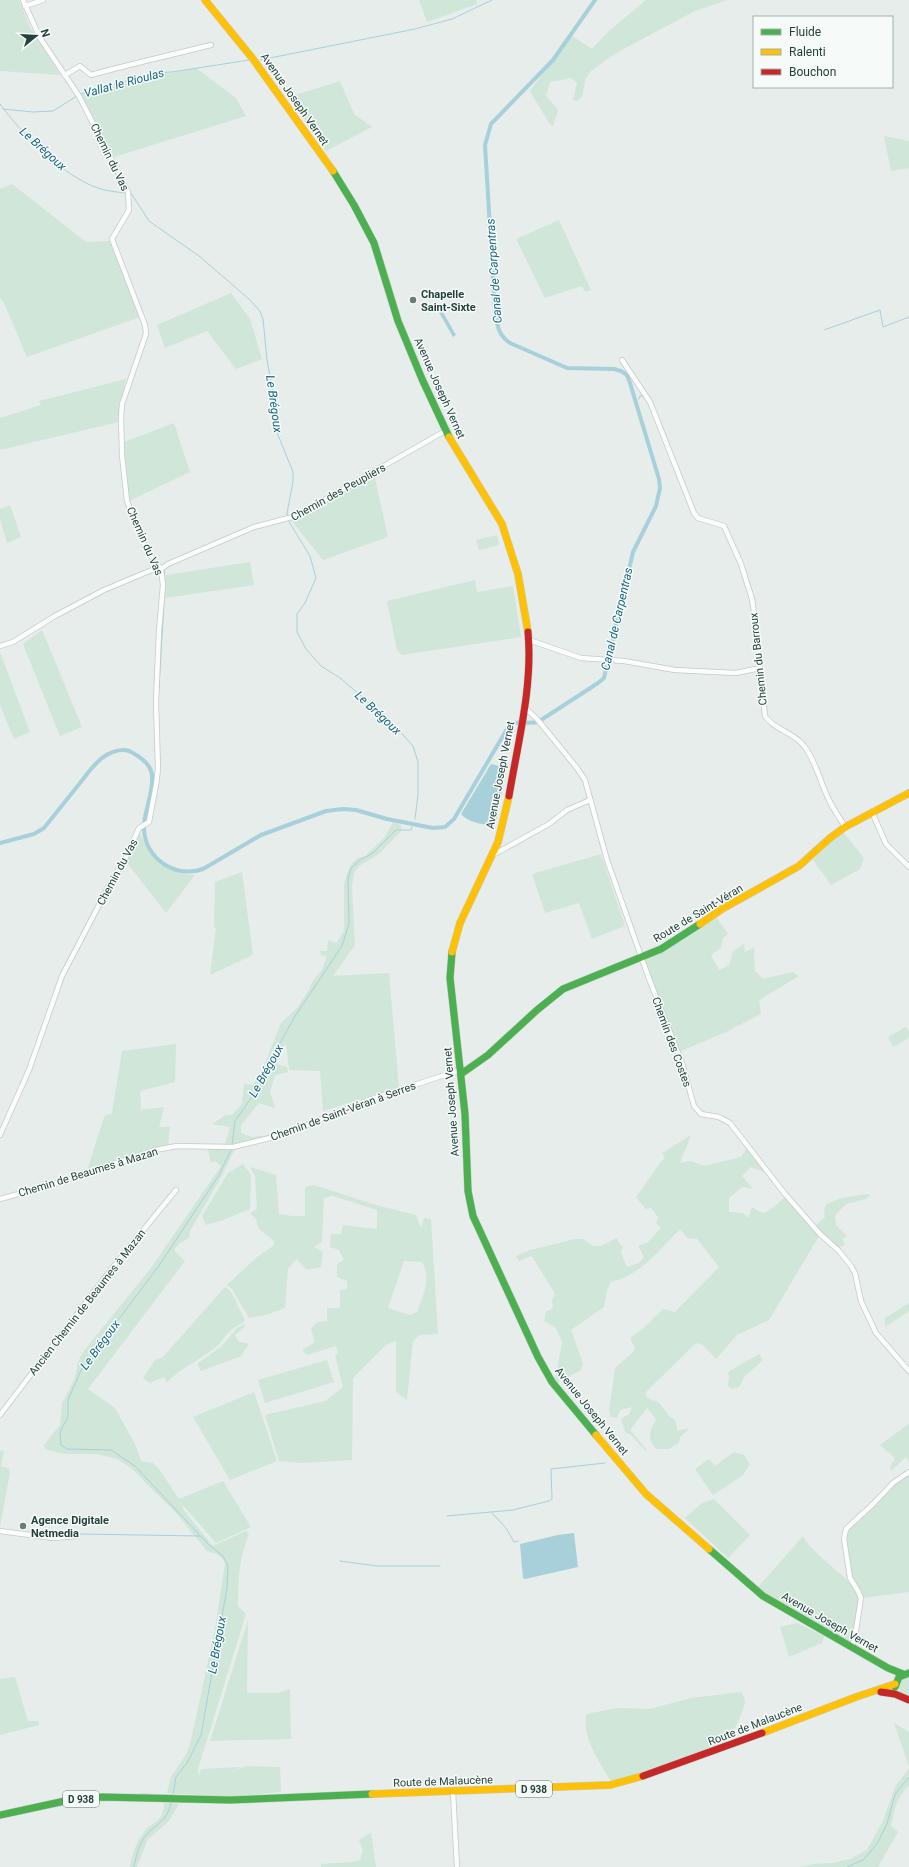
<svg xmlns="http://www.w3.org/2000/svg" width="909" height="1867" viewBox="0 0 909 1867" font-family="Roboto,sans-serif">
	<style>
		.green { fill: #d0e6d8; fill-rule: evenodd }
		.water { fill: #a8d0db }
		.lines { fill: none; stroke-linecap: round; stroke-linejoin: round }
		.stream { stroke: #a8d0db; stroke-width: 1 }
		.canal { stroke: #a8d0db; stroke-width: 4 }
		.street-casing { stroke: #c4cac7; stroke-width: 6 }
		.fast-casing { stroke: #c3cac8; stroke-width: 8 }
		.slow-casing { stroke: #c3cac8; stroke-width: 8 }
		.jam-casing { stroke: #c3cac8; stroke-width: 8 }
		.street { stroke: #fbfcfc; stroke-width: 4.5 }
		.fast { stroke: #4caf50; stroke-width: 7 }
		.slow { stroke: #ffc107; stroke-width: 7 }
		.jam { stroke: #c62828; stroke-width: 7 }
		.poi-dot { fill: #687d79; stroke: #f6fbf9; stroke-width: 1.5 }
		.labels { text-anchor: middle; stroke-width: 3; stroke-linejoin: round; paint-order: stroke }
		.shield { fill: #f6fbf9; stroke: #627975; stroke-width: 1 }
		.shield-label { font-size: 10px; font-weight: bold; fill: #23413c }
		.street-label { font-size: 11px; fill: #23413c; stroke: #f6fbf9 }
		.poi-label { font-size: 11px; font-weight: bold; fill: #23413c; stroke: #f6fbf9; text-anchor: start }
		.water-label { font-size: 12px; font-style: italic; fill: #1b6680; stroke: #f6fbf9 }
	</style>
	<rect width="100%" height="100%" fill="#e7edea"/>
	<g class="green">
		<path d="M0,0H19L30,27L60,75L0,71Z"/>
		<path d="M419,0H476L477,4L427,22Z"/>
		<path d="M646,0H727L695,11L616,53L591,71L586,78L582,97L576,101L573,100L577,83L571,78L550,82L546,96L558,110L553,126L549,123L530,91L571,35L592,49L609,31Z"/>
		<path d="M196,68L236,98L246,116L114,157L81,94L153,74L173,73Z"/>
		<path d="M340,81L354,114L372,127L326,151L289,97Z"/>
		<path d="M884,136L909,141V168L891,171Z"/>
		<path d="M12,184L86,242L110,241L140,317L27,357L5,305L0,297V189Z"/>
		<path d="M559,220L591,290L586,292L581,286L545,298L516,239Z"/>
		<path d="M231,293L250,319L262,359L236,369L207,331L165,348L157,325Z"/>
		<path d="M126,379L120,408L119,422L0,450V418L41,405L39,401Z"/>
		<path d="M174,423L190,472L129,501L124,442Z"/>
		<path d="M374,474L388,537L323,560L291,520Z"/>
		<path d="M10,505L21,537L7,543L0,519V509Z"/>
		<path d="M497,535L499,545L479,550L476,540Z"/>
		<path d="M250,562L254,585L165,598L166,575Z"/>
		<path d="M475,580L477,592L513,586L521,637L402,655L397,650L387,601Z"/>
		<path d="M42,630L82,727L60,736L23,644Z"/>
		<path d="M0,652L30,732L14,739L0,705Z"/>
		<path d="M393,822L401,825V831L379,854L359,866L354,873L352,886L355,945L333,976L389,973L399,1088L323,1111L320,1071L289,1070L286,1043L279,1055L277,1064L287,1067L288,1072L275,1075L270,1092L275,1108L259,1103L241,1125V1133L251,1137L268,1135L270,1137L237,1145L219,1181L190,1231L189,1238L180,1243L174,1250L185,1261L88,1389L115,1408L136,1446L141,1461L153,1463L159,1469L179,1499L223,1481L251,1527L216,1543L180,1502L185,1512L213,1546L246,1531L249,1534C239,1558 238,1580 238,1606L246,1614L198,1769L199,1776L201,1769L241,1767L232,1772L246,1766L280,1767L281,1792L229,1797L167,1793L171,1777L187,1753L191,1740L215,1629L225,1563L222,1558L216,1554L207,1551L176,1513L131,1468L117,1459L97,1454H65L45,1449L44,1445L60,1425L62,1403L75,1378L78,1362L83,1352L151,1268L221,1166L215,1161L211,1163L208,1150L214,1145L225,1144L230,1127L212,1124L226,1115H232L242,1104L244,1084L253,1085L263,1068L281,1023L297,1008L308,991L312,982L322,970L327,956L321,955L320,951H327L328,940L336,943L344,931V885L347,873L352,863L358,858L365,856L385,837Z"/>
		<path d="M139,832C152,860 164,873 195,875L166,913L125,860Z"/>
		<path d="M843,832L864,858L860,869L831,885L813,860L831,842Z"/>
		<path d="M601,854L625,926L592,939L579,903L545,913L532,874Z"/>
		<path d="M242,872L253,955L210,975L216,928L214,927L215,882Z"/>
		<path d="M716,917L728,934L723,938L721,948L711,955L719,970L729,965L733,951L744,944L745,957V952L754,948L755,971L763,979L792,972L799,976L759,1000L761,1014L726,1032L679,1052L644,959L676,943Z"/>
		<path d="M906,1027L909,1032V1038L893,1047L888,1037Z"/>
		<path d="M176,1044L175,1082L140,1091L141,1110L164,1107L159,1127H170L168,1145L156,1147L87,1171L103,1120L105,1116L112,1113L122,1051Z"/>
		<path d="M691,1135L680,1163L691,1161L704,1166L741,1157L747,1148L767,1173L751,1167L742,1176L753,1189L742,1187L729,1198V1212L743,1213L748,1218L752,1207L762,1213C772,1211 777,1203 786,1197L819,1236L769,1320L737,1335L716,1359L703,1345L698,1343L694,1345L646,1392V1396C650,1400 653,1400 658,1402C663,1406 666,1413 671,1418H674L678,1431L688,1428L687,1431L680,1437L679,1443L669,1449H656C646,1437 650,1432 656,1419L647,1408L630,1430L647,1450H645L631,1435L625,1432L621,1419L629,1414L632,1407L620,1410L617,1418L611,1417L609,1411L615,1368L634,1351L635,1348L631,1340V1337L644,1328L663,1309L675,1312L719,1267L697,1239L687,1238L680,1229C659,1250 641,1275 611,1282L607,1290L604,1307L571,1330L583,1363L581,1370L557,1383L553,1377L556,1376L562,1342L555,1327L544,1321L546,1312L553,1308L552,1301L555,1294L532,1256L519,1261L516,1256L530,1250L575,1239H583L593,1246H601L617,1238L619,1243L623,1247L621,1253L627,1267L639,1263L644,1257L638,1246L648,1242L661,1228L656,1223L658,1217L651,1208L646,1209L636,1197C647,1184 654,1168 665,1158L662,1153Z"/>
		<path d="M243,1164L251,1175L250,1209L223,1220L206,1225L202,1216L228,1173Z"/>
		<path d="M250,1167L276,1175L279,1214L292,1216H305V1187L314,1185L376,1205L416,1215L421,1228L424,1218L431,1219L438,1334L419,1335L413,1341L407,1400L396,1392V1341L386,1345L353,1378L352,1460L303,1463L279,1461L265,1415L325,1401L343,1387L335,1356L338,1353L336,1346L307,1355L302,1350L315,1342L311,1329L317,1322L327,1321V1308H340V1290L347,1289V1281L337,1277V1264L344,1260L339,1250L330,1247L331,1234H341L343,1225L377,1229V1210L333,1196L324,1198L322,1242L314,1247L323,1252L321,1267C307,1271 305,1270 297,1259L288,1268L285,1308L266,1315L249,1318L232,1289L227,1285L257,1257L273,1246L275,1242L259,1229L256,1219L250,1213L257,1209L255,1176ZM404,1261L422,1262C432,1280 423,1294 417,1312L410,1315L388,1308Z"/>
		<path d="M868,1194L870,1195L866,1199L846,1204L835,1215L836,1225L847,1236L842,1239L845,1245L838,1248L836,1247L815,1226L825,1217L824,1210L826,1204L842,1198Z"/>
		<path d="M225,1287L231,1292L245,1320C242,1324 235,1326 230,1331C224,1336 221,1344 213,1349C198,1361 181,1368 167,1382L164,1377L150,1383L143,1378L155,1360L163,1357Z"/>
		<path d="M909,1303V1311L885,1327V1318Z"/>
		<path d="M245,1324L244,1328L235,1335L238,1341L249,1344L241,1356L201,1371L197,1364L222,1346L237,1328Z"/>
		<path d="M759,1354L763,1360L745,1376L739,1387L732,1389L728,1386L729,1376L728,1372Z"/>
		<path d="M327,1360L334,1382L265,1403L258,1380Z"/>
		<path d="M254,1392L277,1461L230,1480L193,1417Z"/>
		<path d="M909,1424V1462L906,1457L891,1471L890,1468L895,1458L880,1445Z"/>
		<path d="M0,1450L4,1451L1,1466L10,1469L9,1478L0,1527Z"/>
		<path d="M734,1452L744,1455L750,1464L743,1475L713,1495L695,1469L709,1459L715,1466Z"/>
		<path d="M909,1473V1592L862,1598L852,1578L850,1572L845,1540L848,1531L880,1501L883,1494L893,1484Z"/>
		<path d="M714,1499L750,1535L728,1558L685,1518L702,1503Z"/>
		<path d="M803,1536C813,1557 858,1581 859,1599C859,1612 855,1626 853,1639L850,1642L764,1593L758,1587Z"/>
		<path d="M248,1620L247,1693H279L290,1689L291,1739L210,1741Z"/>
		<path d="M797,1623L824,1636L822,1643L789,1657L780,1627Z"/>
		<path d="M909,1676V1699L900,1693L898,1686L901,1679Z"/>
		<path d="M15,1677L28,1721H39V1725L0,1735V1679Z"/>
		<path d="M741,1692C742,1694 745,1698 745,1701C746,1706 731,1738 727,1742L622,1780H610C600,1763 580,1734 587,1714L616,1708L650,1709L691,1698Z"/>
		<path d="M894,1723L909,1732V1767Z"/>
		<path d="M909,1768V1786C897,1796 894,1811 891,1826L898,1832L878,1867H800L813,1864L833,1863L850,1859L867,1850L883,1821L895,1787Z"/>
		<path d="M164,1802L179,1804L168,1822L148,1839L137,1867H130C132,1855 136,1842 144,1832C154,1820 164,1822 164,1802Z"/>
		<path d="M371,1833L376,1867H321V1864L353,1862L360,1860L363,1851L359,1840Z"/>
	</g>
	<g class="water">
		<path d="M440,307L456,335L453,337L437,309Z"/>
		<path d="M491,764L504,767L506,769L496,823C486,827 468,822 461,814Z"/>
		<path d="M574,1533L578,1567L525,1579L523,1578L520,1544L558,1535Z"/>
	</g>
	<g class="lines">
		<g class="stream">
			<path d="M260,60L415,29L452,19L492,0"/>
			<path d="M80,94L153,73L172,72L249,60"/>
			<path d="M0,104C21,133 64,177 98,188C106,191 117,192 125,193"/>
			<path d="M3,109L33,112L53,111L77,96"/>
			<path d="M131,193L149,221L199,256L249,299L260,311L263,319L267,360L273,393V412L278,435L293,472V482L287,513L288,517"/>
			<path d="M824,330L880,310L883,327L909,317"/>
			<path d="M639,399L640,396H644"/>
			<path d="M673,465L675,472"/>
			<path d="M288,520L310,556L316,578L305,603L297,614V632L306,649L321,666L340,678L361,696L395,726L413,746L418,762V795L415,819"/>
			<path d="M146,544L153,555"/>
			<path d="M164,569L165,580"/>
			<path d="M159,688L164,603"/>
			<path d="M232,1145L235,1121L261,1084L275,1052L295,1016L342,946L349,924L348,879L351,868L360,860L373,853L396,830H411L412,827"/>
			<path d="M492,1513L506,1528L514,1542L518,1541"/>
			<path d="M447,1516L513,1510L549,1501L552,1499L551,1469L605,1463"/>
			<path d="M78,1534L200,1536"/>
			<path d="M340,1561L377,1566H440"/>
			<path d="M141,1794L172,1795"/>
			<path d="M173,1795L176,1777L187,1763L201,1735L227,1588L228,1566L223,1556L208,1544L135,1466L111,1450L67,1449L61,1445L60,1432L68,1417V1400L82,1368L158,1267L219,1175L231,1150"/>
			<path d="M134,1867C136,1856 139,1843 147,1834C157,1823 168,1821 171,1802"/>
			<path d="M847,1867L863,1860L877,1844L887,1824L895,1794L909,1777"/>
		</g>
		<path class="canal" d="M0,843L34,834L44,828C56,813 68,798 80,783C87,774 95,762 105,756C112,751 125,747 133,753C142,758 151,765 152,775C154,794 143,812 144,829C145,859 176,879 203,869L261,835L326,811L343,809L356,810L387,819L433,828L445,827L454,819L510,724C519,721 528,724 538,722L598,683L604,678L633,552L656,506L660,488L659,479L630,383L627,375L621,371L614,369L567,368L510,343C498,335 497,325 495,311L485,145L491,124L553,60L595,0"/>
		<defs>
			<g id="street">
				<path d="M25,6L43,0"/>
				<path d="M65,75L80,66L91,75C131,64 171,55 211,45"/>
				<path d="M622,360L650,402L694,513L698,518L724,526L741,564L752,599L756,625L765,716C774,730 794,732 804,746C816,761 820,782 829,800C833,809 840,818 845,827"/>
				<path d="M161,569L168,564L254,527L296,516L445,431"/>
				<path d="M529,640L581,658L624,661L675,670L736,673L760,668"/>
				<path d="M0,646L13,642L55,616L104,590L159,567"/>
				<path d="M524,707L537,719L577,768L585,780L607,860L648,976L682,1063L694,1106L701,1114L719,1117L730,1123L785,1194L820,1234L839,1251L851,1266L855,1273L861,1301L876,1333L909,1371"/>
				<path d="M872,812L886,844L909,867"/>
				<path d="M493,855L549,824L567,810L590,800"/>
				<path d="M0,1135L29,1070L62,976L111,882L126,857L139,828L149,822L156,785L158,769L156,702L159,631L163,585L161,569L147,551L127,501L122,455L121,418L122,404L146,334L145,325L112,239L129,210L128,192L79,96L40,38L23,0"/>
				<path d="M0,1199L61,1182L155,1150L177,1146L233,1147L270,1138L290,1132L366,1101L460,1070"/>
				<path d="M0,1415L110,1271L176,1190"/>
				<path d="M0,1531L53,1538L76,1536"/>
				<path d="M852,1647L855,1637L861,1598L858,1591L850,1578L844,1539L846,1529L873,1504L893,1483L909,1472"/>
				<path d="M453,1792L457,1867"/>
			</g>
			<g id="fast">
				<path d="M333,171L354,205L374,243L398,321L422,379L449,437"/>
				<path d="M452,952L450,978L465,1114L468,1191L473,1216L538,1357L552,1382L596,1435"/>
				<path d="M461,1074L488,1055L537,1010L563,989L661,949L700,924"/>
				<path d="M709,1549L763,1596L888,1668L903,1674"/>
				<path d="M895,1687L899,1677L909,1673"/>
				<path d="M0,1815L65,1801L102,1797L230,1800L372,1794"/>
			</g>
			<g id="slow">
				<path d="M205,0L253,59L333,171"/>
				<path d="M449,437L502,524L518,574L528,632"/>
				<path d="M700,924L722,909L799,866L830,838L845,827L909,793"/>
				<path d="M452,952L460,923L498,842L509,796"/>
				<path d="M596,1435L646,1494L709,1549"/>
				<path d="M762,1733L856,1697L895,1684"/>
				<path d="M372,1794L610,1785L643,1776"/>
			</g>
			<g id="jam">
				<path d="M509,796C518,742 533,686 528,632"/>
				<path d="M881,1692L895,1694L909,1700"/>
				<path d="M643,1776L762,1733"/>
			</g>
		</defs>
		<use href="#street" class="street-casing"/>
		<use href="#fast" class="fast-casing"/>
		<use href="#slow" class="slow-casing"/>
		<use href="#jam" class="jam-casing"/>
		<use href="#street" class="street"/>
		<use href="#fast" class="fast"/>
		<use href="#slow" class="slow"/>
		<use href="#jam" class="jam"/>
	</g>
	<g class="poi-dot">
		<circle cx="413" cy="300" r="4"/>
		<circle cx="23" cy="1526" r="4"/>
	</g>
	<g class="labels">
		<g class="shield">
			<rect x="516" y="1781" width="36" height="16" rx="3"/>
			<rect x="63" y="1791" width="36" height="16" rx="3"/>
		</g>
		<g class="shield-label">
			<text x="534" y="1793">D 938</text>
			<text x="81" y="1803">D 938</text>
		</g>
		<g class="street-label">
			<text transform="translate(295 99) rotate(55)" y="4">Avenue Joseph Vernet</text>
			<text transform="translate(110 157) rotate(64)" y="4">Chemin du Vas</text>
			<text transform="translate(440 388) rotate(66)" y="4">Avenue Joseph Vernet</text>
			<text transform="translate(338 492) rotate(-29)" y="4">Chemin des Peupliers</text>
			<text transform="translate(145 541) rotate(66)" y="4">Chemin du Vas</text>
			<text transform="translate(758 659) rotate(-96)" y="4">Chemin du Barroux</text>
			<text transform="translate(500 775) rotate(-79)" y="4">Avenue Joseph Vernet</text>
			<text transform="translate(117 872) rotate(-62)" y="4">Chemin du Vas</text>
			<text transform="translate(698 913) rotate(-31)" y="4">Route de Saint-Véran</text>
			<text transform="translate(672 1042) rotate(70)" y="4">Chemin des Costes</text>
			<text transform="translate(451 1102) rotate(-94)" y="4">Avenue Joseph Vernet</text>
			<text transform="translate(343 1111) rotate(-20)" y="4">Chemin de Saint-Véran à Serres</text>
			<text transform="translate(88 1172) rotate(-17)" y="4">Chemin de Beaumes à Mazan</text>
			<text transform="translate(87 1302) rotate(-52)" y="4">Ancien Chemin de Beaumes à Mazan</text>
			<text transform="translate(592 1411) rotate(51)" y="4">Avenue Joseph Vernet</text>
			<text transform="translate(830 1622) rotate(30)" y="4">Avenue Joseph Vernet</text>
			<text transform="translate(755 1724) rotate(-21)" y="4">Route de Malaucène</text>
			<text transform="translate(443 1781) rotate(-2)" y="4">Route de Malaucène</text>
		</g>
		<g class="poi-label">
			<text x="421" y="298">Chapelle<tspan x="421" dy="13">Saint-Sixte</tspan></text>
			<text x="31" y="1524">Agence Digitale<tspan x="31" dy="13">Netmedia</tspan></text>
		</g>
		<g class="water-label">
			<text transform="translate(124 83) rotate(-15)" y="4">Vallat le Rioulas</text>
			<text transform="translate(43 149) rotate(42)" y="4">Le Brégoux</text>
			<text transform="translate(494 271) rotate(-94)" y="4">Canal de Carpentras</text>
			<text transform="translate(274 404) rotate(82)" y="4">Le Brégoux</text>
			<text transform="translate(617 619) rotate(-77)" y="4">Canal de Carpentras</text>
			<text transform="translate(378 713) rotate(43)" y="4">Le Brégoux</text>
			<text transform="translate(266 1071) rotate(-61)" y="4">Le Brégoux</text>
			<text transform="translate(100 1345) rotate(-54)" y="4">Le Brégoux</text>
			<text transform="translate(217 1645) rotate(-80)" y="4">Le Brégoux</text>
		</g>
	</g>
	<rect x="753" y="16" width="140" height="72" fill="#f6fbf9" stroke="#a2b1ad"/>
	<rect x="761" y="29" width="20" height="6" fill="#4caf50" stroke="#a2b1ad"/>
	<text x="789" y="36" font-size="12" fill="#23413c">Fluide</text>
	<rect x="761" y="49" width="20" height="6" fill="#ffc107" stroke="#a2b1ad"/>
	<text x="789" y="56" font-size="12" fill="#23413c">Ralenti</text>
	<rect x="761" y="69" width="20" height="6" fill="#c62828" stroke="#a2b1ad"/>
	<text x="789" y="76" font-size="12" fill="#23413c">Bouchon</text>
	<g transform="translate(36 36) rotate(72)" stroke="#f6fbf9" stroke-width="3" paint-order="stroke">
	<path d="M0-3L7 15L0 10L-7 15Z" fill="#23413c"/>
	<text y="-6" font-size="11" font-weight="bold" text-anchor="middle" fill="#23413c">N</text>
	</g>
</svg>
